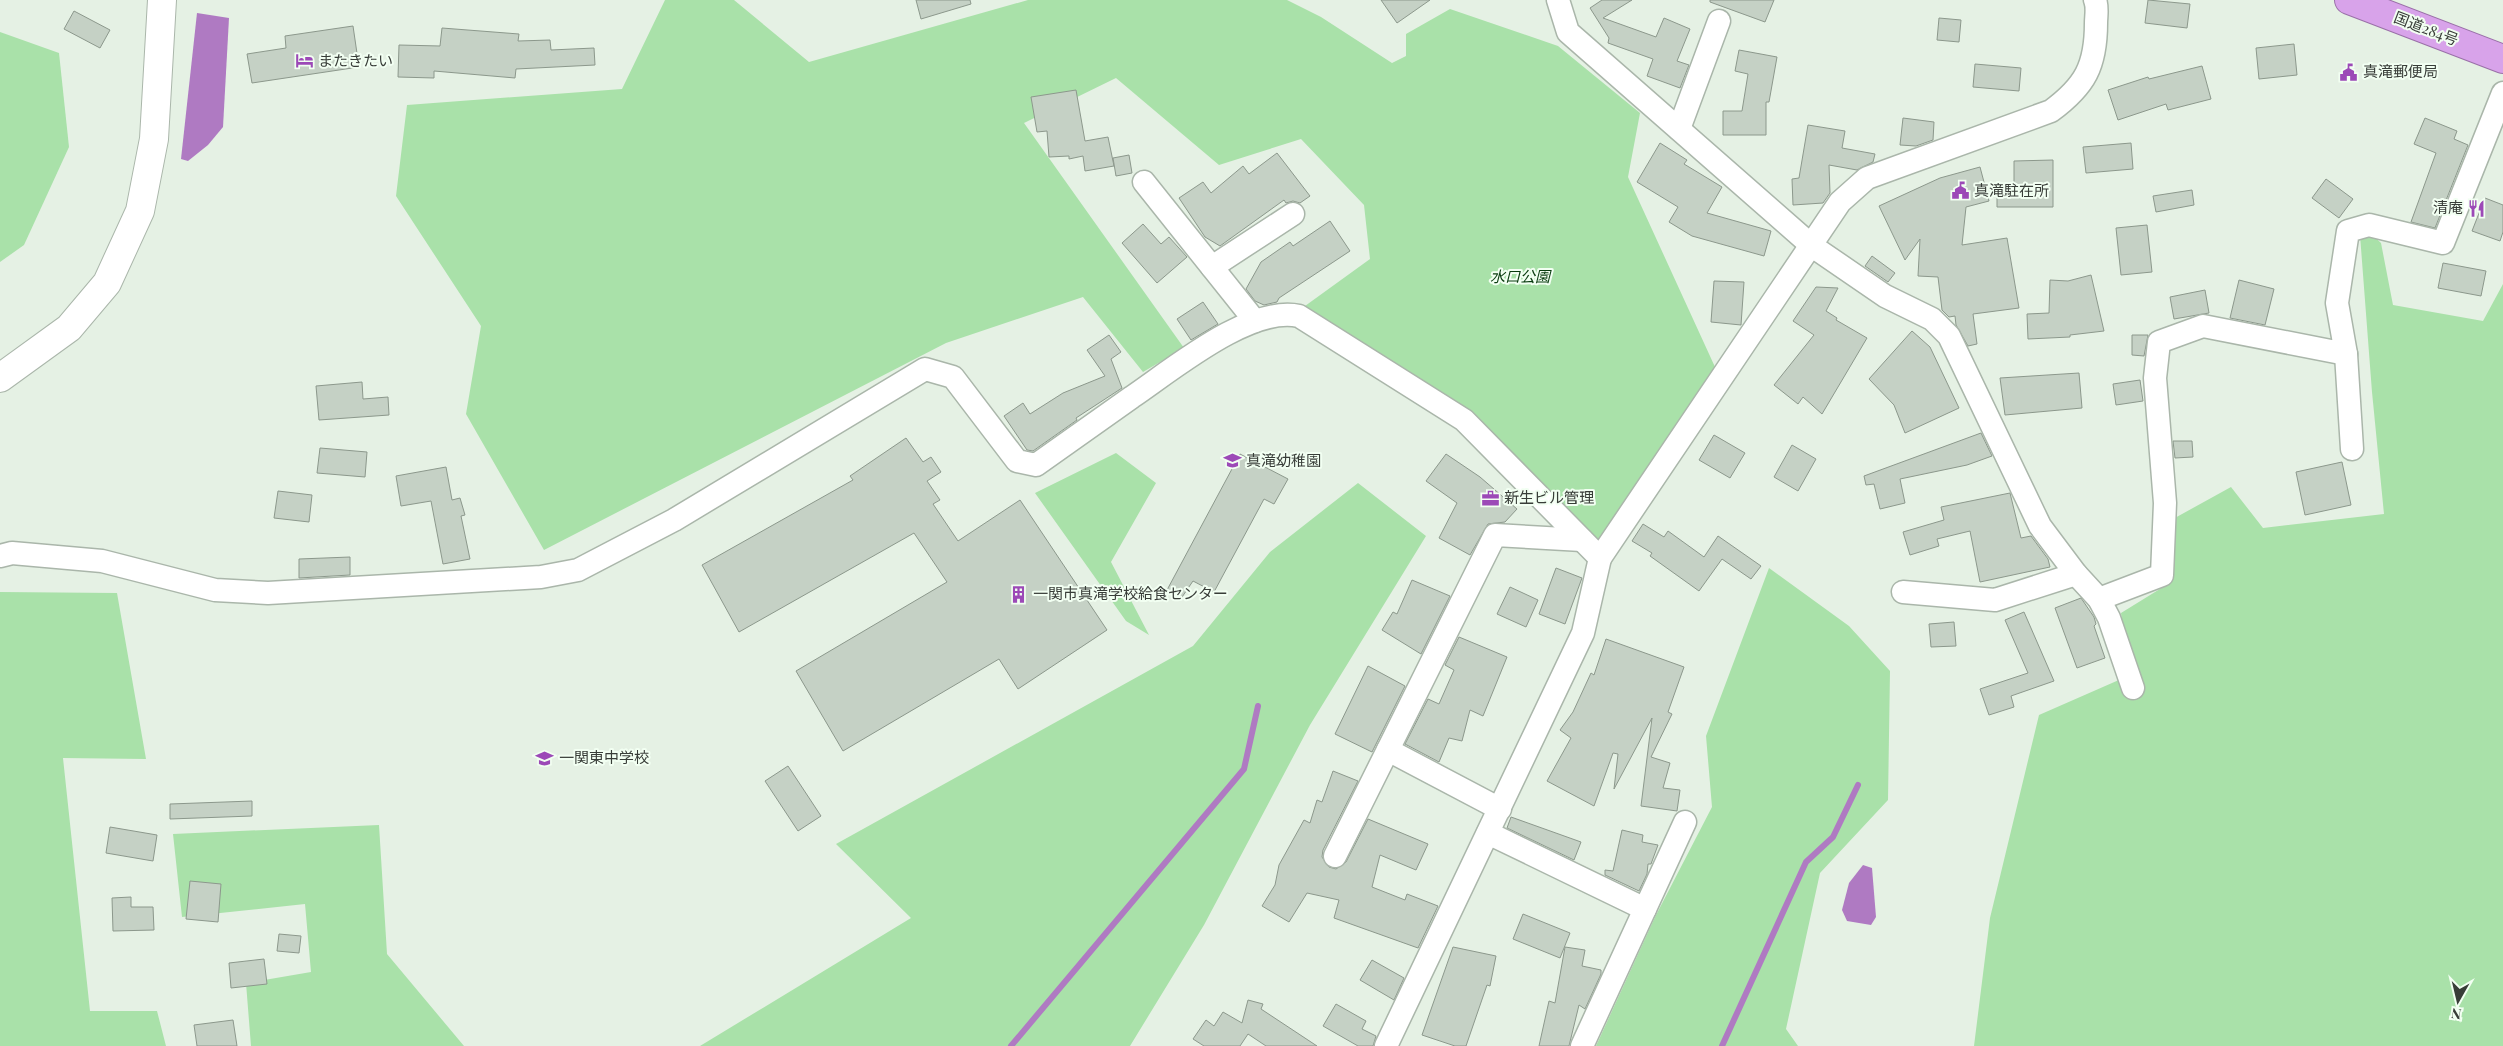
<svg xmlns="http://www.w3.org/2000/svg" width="2503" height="1046" viewBox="0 0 2503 1046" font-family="'Playfair Display','Noto Sans JP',serif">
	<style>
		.green { fill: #a9e1a9 }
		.water { fill: #af7ac2 }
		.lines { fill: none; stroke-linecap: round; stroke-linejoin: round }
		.stream { stroke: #af7ac2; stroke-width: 6 }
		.building { fill: #c5d1c5; stroke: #8c988c }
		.minor-casing { stroke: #aab6aa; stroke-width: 25 }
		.tertiary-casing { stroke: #aab6aa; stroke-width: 30 }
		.trunk-casing { stroke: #9a70a8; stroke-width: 30 }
		.minor { stroke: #fff; stroke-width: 22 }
		.tertiary { stroke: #fff; stroke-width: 28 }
		.trunk { stroke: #d8a3ea; stroke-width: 28 }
		.labels { text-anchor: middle; stroke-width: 4; stroke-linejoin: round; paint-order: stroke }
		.street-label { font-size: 15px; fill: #383d38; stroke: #f2fff2 }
		.poi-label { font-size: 15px; fill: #383d38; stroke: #f2fff2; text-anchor: start }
		.park-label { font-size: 15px; font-style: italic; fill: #073a0d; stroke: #f2fff2 }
	</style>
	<rect width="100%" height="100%" fill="#e5f1e4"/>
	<g class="green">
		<path d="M665,0H734L809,62L1028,0H1287L1321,17L1392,63L1406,56V34L1450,9L1558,46L1640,113L1628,177L1715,367L1598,541L1469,411L1305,306L1370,259L1364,205L1301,139L1219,165L1116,78L1024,123L1184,348L1143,372L1083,297L946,343L544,550L466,414L481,326L396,196L407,105L622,89Z"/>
		<path d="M0,32L59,53L69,147L24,245L0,262Z"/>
		<path d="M2359,222L2381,243L2393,305L2483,321L2503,284V1046H1974L1990,918L2039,715L2128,676L2121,613L2168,584L2173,519L2231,487L2263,528L2384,514L2372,392Z"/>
		<path d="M1116,453L1156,483L1111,562L1149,635L1126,621L1035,493Z"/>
		<path d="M1358,483L1426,536L1310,725L1204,925L1130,1046H700L911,918L836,844L1193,646L1270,552Z"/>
		<path d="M1769,568L1849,626L1890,671L1888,800L1820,873L1786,1029L1798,1046H1596L1655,917L1712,807L1706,736Z"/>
		<path d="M0,592L117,593L146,759L63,758L90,1011H157L166,1046H0Z"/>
		<path d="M379,825L387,954L464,1046H251L246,983L311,972L305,904L182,917L173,834Z"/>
	</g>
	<g class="water">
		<path d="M197,13L229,18L223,127L208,145L188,161L181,159Z"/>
		<path d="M1863,865L1872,868L1876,917L1871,925L1847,921L1842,910L1849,883Z"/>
	</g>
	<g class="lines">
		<g class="stream">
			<path d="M1011,1046L1244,769L1258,706"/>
			<path d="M1722,1046L1806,862L1833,837L1858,785"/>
		</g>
	</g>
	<g class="building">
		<path d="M916,0H970L971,4L921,19Z"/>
		<path d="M1381,0H1430L1397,23Z"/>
		<path d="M1602,0H1632L1603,18L1656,37L1664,18L1690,29L1677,61L1689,65L1680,88L1647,76L1653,59L1608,43L1609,38L1590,8Z"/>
		<path d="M1710,0H1774L1765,22L1710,2Z"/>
		<path d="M2148,0L2190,4L2187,28L2145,23Z"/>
		<path d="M74,11L110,30L100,48L64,29Z"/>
		<path d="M1939,18L1961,20L1959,42L1937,40Z"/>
		<path d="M353,26L359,67L252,83L247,54L286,48L285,36Z"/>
		<path d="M442,28L519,34L518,41L550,40L551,50L594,48L595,65L516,69L515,78L434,71V78L398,77L399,45L440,46Z"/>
		<path d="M2294,44L2297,75L2259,79L2256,48Z"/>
		<path d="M1739,50L1777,57L1769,102H1766V135H1723V111H1742L1748,74L1735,71Z"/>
		<path d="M1975,64L2021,68L2019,91L1973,87Z"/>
		<path d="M2202,66L2211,99L2168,110L2166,104L2118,120L2108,90L2148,77L2149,79Z"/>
		<path d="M1076,90L1085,141L1108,137L1114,166L1085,171L1083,156L1069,159V156L1049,157L1047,131L1037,132L1031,97Z"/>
		<path d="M1903,118L1934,122L1933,140L1916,146L1900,145Z"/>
		<path d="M2425,118L2457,131L2454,139L2468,145L2435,228L2411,222L2436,153L2414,144Z"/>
		<path d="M1808,125L1845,131L1842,148L1875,154L1873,162L1857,170L1829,165L1830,193L1823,203L1793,205L1792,179L1799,178Z"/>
		<path d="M1660,143L1687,160L1684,164L1722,187L1707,213L1771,231L1764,256L1692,236L1669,222L1678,207L1637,182Z"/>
		<path d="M2131,143L2133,169L2086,173L2083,147Z"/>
		<path d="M1277,153L1310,196L1300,203L1293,201L1286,203L1284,200L1220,246L1205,237L1179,198L1203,182L1211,193L1243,166L1249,174Z"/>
		<path d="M1129,155L1132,173L1116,176L1113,158Z"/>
		<path d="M2053,160V207H1997V189H2014V161Z"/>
		<path d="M1980,167L1989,201L1966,207L1962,245L2007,238L2019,308L1973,314L1977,344L1968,346L1956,325L1955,316L1949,317L1942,310L1938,277L1918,276L1920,239L1905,260L1879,206L1940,178Z"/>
		<path d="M2326,179L2353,199L2339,218L2312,198Z"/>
		<path d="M2192,190L2194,205L2156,212L2153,196Z"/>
		<path d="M2485,198L2503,205V232L2500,241L2472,231Z"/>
		<path d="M1330,221L1350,251L1279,298L1277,302L1264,305L1255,301L1246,289L1261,262L1290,242L1293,246Z"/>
		<path d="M1143,224L1161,244L1169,237L1187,257L1157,283L1122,243Z"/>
		<path d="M2147,225L2152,272L2121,275L2116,228Z"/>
		<path d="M1872,256L1895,273L1888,282L1865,266Z"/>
		<path d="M2443,263L2486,271L2481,296L2438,288Z"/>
		<path d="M2091,275L2104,331L2070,335V337L2028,339L2027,314L2049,313L2050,280L2068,281Z"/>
		<path d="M2239,280L2274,289L2265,325L2230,318Z"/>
		<path d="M1714,281L1744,282L1741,325L1711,322Z"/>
		<path d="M1816,287L1838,288L1826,311L1837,318L1836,320L1867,338L1822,414L1803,397L1798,404L1774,385L1814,335L1793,321Z"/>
		<path d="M2205,290L2209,313L2174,319L2170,297Z"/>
		<path d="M1203,302L1218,324L1191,340L1177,319Z"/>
		<path d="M1912,331L1930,347L1959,408L1905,433L1894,405L1869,379Z"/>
		<path d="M1109,335L1121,352L1111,359L1122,388L1076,418L1077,420L1033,451L1027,450L1004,416L1023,403L1030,414L1063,393L1105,376L1087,350Z"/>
		<path d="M2132,335H2148L2144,356L2132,355Z"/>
		<path d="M2079,373L2082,408L2005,415L2000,378Z"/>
		<path d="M2140,380L2143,401L2116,405L2113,384Z"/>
		<path d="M362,382L363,399L388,397L389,415L319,420L316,386Z"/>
		<path d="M1981,433L1992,456L1967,465L1900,479L1905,503L1880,509L1874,484L1866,485L1864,476Z"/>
		<path d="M1714,435L1745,453L1730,478L1699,460Z"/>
		<path d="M906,438L923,462L931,457L941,472L927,481L940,500L933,504L958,541L1020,500L1107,630L1018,689L999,659L843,751L796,671L947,582L914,533L739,632L702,565L853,480L850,476Z"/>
		<path d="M2173,441H2192L2193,457L2175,458Z"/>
		<path d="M1792,445L1816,459L1798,491L1774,477Z"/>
		<path d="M320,448L367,452L365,477L317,473Z"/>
		<path d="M1240,454L1288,479L1274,504L1264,499L1214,592L1193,581L1180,600L1167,590Z"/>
		<path d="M1446,454L1480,477L1517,509L1505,522L1488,524L1470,555L1439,538L1457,503L1426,481Z"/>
		<path d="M2342,462L2351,505L2305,515L2296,472Z"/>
		<path d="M446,467L452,500L460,498L465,515L461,516L470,559L443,564L431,501L401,506L396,476Z"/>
		<path d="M278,491L312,495L309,522L274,518Z"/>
		<path d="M2010,493L2021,538L2031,536L2048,559L2050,567L1980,582L1970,531L1937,539L1939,546L1910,555L1903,532L1944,520L1941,507Z"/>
		<path d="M1643,524L1664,537L1668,531L1704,557L1718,536L1761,566L1751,579L1722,559L1699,591L1650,556L1652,553L1632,541Z"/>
		<path d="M350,557V575L299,578V559Z"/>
		<path d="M1556,568L1582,578L1565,624L1539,614Z"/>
		<path d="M1412,580L1450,596L1421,654L1382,630L1393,612L1397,614Z"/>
		<path d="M1510,587L1538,600L1526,627L1497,614Z"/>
		<path d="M2081,598L2094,617L2096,624L2094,626L2105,658L2077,668L2055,608Z"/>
		<path d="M2024,612L2054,681L2011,696L2014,707L1989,715L1980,689L2028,673L2005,620Z"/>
		<path d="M1954,622L1956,646L1931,647L1929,624Z"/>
		<path d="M1459,637L1507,657L1483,716L1470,710L1462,741L1449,738L1439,762L1405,744L1428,699L1439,704L1454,670L1445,665Z"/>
		<path d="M1606,639L1684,667L1668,712L1672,714L1651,757L1670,763L1663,788L1680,790L1677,811L1641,806L1652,718L1614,789L1618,754L1613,753L1594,806L1547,781L1571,738L1560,730L1573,712L1591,673L1594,675Z"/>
		<path d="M1368,666L1405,686L1372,752L1335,734Z"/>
		<path d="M788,766L821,816L798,831L765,781Z"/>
		<path d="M1333,771L1358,781L1323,850L1322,857L1329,867L1336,869L1346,862L1368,819L1428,844L1416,870L1380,855L1372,887L1405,900L1407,894L1438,906L1418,948L1334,918L1339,900L1307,893L1289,922L1262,906L1275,885L1279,865L1304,820L1310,823L1317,800L1322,802Z"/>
		<path d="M252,801V816L170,819V804Z"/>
		<path d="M1511,817L1581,842L1574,860L1507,828Z"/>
		<path d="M110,827L157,835L153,861L106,853Z"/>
		<path d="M1622,830L1643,835L1642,842L1658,845L1651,864H1648L1647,874L1639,891L1605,875V870L1613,871Z"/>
		<path d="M190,881L221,884L218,922L186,919Z"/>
		<path d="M131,897V907H153L154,930L113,931L112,898Z"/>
		<path d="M1523,914L1570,933L1560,958L1513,939Z"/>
		<path d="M279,934L301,936L299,953L277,951Z"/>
		<path d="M1453,947L1496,956L1490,986L1487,985L1466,1046H1455L1422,1035Z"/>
		<path d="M1565,947L1585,950L1582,966L1601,970V974L1585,1009L1579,1005L1569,1046H1539L1549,1001L1555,1003Z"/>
		<path d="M264,959L267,984L231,988L229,963Z"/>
		<path d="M1372,960L1404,978L1394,1000L1360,980Z"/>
		<path d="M1248,1000L1263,1004L1261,1009L1317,1046H1266L1248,1034L1240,1046H1204L1193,1039L1206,1020L1214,1026L1223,1012L1242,1023Z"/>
		<path d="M1336,1004L1366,1021L1362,1029L1376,1036L1373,1046H1358L1323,1026Z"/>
		<path d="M233,1020L237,1046H197L194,1025Z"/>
	</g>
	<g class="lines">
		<defs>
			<g id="minor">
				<path d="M1558,0L1568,32L1812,246L1885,296L1932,319L1949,336L2040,526L2076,574L2099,599L2109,618L2133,688"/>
				<path d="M1679,129L1719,21"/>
				<path d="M1144,182L1255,321"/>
				<path d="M1212,267L1293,214"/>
				<path d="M2346,354L2352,449"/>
				<path d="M0,556L12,553L102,561L215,590L268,593L541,577L578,570L674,520L925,369L953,377L1017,461L1036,465C1068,442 1100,420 1132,397C1172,370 1250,305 1299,316L1464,420L1600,558L1840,202L1867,178L2051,111C2085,86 2096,66 2096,23C2096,16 2098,7 2095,0"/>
				<path d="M1903,592L1995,600L2076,574"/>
				<path d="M2099,599L2162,575L2165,503L2155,378L2159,342L2203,326L2346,354L2337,303L2348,231L2369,225L2443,243L2503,93"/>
				<path d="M1388,750L1500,809"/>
				<path d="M1488,833L1645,909"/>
				<path d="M1335,856L1495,535L1582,540"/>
				<path d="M1386,1046L1583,633L1600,558"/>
				<path d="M1582,1046L1685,822"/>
			</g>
			<path id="tertiary" d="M0,378L69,328L107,283L140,211L154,139L162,0"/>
			<path id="trunk" d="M2349,0L2503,59"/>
		</defs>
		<use href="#minor" class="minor-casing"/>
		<use href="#tertiary" class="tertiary-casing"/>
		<use href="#trunk" class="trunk-casing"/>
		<use href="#minor" class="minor"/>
		<use href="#tertiary" class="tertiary"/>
		<use href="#trunk" class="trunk"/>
	</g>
	<defs>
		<symbol id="hotel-bare" viewBox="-9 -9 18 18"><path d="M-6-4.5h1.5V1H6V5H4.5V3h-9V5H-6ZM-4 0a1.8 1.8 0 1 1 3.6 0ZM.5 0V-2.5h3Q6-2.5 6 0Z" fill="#9c49b7" stroke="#f2fff2" stroke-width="2.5" paint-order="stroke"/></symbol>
		<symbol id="civic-bare" viewBox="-9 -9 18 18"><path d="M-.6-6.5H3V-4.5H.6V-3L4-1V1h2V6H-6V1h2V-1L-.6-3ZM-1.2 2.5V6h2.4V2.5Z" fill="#9c49b7" stroke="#f2fff2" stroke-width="2.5" paint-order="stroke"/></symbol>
		<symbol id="restaurant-bare" viewBox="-9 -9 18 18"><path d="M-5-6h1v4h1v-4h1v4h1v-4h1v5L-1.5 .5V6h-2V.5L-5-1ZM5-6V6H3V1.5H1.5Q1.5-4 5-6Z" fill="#9c49b7" stroke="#f2fff2" stroke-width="2.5" paint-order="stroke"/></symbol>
		<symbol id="school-bare" viewBox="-9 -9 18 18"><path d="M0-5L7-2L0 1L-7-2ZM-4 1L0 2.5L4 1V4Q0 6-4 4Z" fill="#9c49b7" stroke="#f2fff2" stroke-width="2.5" paint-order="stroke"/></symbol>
		<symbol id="office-bare" viewBox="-9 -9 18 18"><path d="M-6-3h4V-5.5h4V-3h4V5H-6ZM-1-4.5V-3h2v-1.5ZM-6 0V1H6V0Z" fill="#9c49b7" stroke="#f2fff2" stroke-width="2.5" paint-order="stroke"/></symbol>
		<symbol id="building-bare" viewBox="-9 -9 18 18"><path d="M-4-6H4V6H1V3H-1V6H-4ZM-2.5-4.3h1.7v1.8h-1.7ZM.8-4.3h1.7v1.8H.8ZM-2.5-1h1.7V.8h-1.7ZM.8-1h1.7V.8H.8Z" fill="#9c49b7" stroke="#f2fff2" stroke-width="2.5" paint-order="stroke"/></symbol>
	</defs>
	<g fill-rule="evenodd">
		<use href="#hotel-bare" x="292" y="48" width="25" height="25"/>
		<use href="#civic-bare" x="2336" y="60" width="25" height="25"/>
		<use href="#civic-bare" x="1948" y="178" width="25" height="25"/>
		<use href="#restaurant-bare" x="2464" y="196" width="25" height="25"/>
		<use href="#school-bare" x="1220" y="448" width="25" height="25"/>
		<use href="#office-bare" x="1478" y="486" width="25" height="25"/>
		<use href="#building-bare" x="1006" y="582" width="25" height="25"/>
		<use href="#school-bare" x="532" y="746" width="25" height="25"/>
	</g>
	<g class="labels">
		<g class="street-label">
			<text transform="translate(2426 29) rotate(21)" y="5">国道284号</text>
		</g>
		<g class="poi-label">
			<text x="318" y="66">またきたい</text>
			<text x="2363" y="77">真滝郵便局</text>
			<text x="1974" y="196">真滝駐在所</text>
			<text x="2463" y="213" text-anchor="end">清庵</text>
			<text x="1246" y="466">真滝幼稚園</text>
			<text x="1504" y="503">新生ビル管理</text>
			<text x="1033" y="599">一関市真滝学校給食センター</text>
			<text x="559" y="763">一関東中学校</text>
		</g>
		<g class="park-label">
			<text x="1520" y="282">水口公園</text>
		</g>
	</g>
	<g transform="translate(2458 1001) rotate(188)" stroke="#f2fff2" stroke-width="4" paint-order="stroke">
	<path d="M0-4L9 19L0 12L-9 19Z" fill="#383d38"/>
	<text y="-8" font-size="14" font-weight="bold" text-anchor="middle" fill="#383d38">N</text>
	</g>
</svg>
